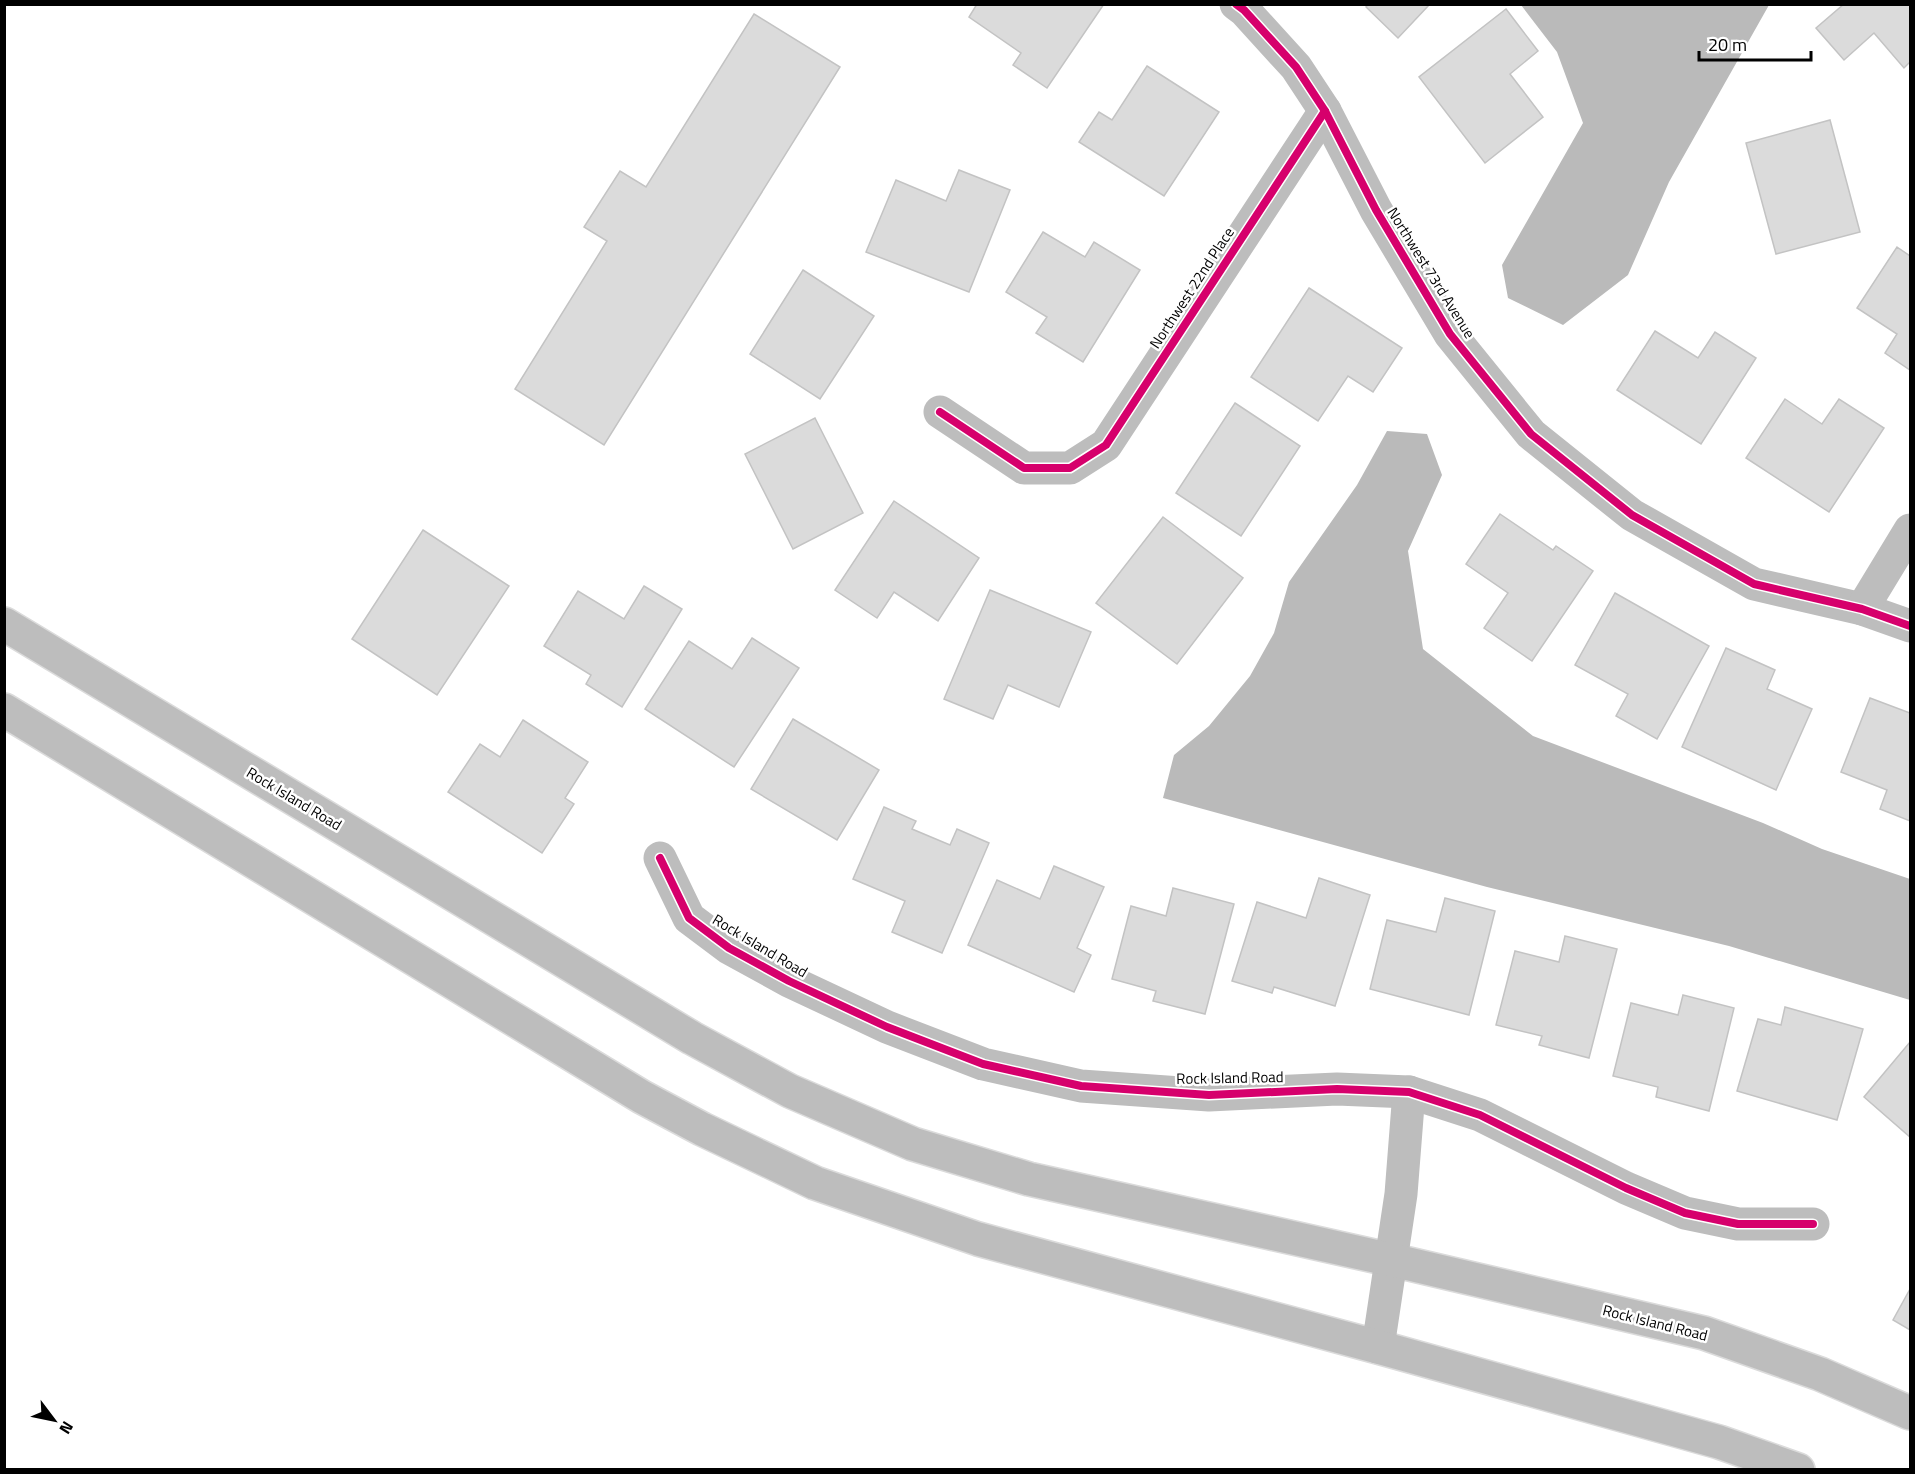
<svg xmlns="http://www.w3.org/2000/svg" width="1915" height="1474" viewBox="0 0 1915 1474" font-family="'Titillium Web',sans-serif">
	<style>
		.water { fill: #bababa }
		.building { fill: #dbdbdb; stroke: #c3c3c3; stroke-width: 1.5 }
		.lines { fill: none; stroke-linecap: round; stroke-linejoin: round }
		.major-casing { stroke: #dbdbdb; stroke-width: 36 }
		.minor { stroke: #bdbdbd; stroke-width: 33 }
		.major { stroke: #bdbdbd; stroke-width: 33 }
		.cycleway-casing { stroke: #fff; stroke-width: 11 }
		.cycleway { stroke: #d6006c; stroke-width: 8 }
		.labels { text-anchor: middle; stroke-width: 5; stroke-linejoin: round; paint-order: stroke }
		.street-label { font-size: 15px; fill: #000; stroke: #fff }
	</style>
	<rect width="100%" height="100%" fill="#fff"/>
	<g class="water">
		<path d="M1521,5H1769L1669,182L1628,275L1563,325L1508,298L1502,265L1583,123L1557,52Z"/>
		<path d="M1387,431L1427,434L1442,475L1408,551L1423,649L1533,736L1763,823L1822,849L1910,879V1000L1729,946L1487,887L1163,798L1174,755L1209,726L1250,676L1274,633L1289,582L1357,485Z"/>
	</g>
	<g class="building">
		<path d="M977,4H1104L1047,88L1013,65L1021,53L969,17Z"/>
		<path d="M1368,4H1430L1398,38L1366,7Z"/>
		<path d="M1844,4H1910V62L1904,68L1874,33L1844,60L1816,28Z"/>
		<path d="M1506,9L1538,51L1510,74L1543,117L1485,163L1419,77Z"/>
		<path d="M754,14L840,67L604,445L515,389L607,241L584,227L620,171L646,187Z"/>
		<path d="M1147,66L1219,112L1164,196L1079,142L1099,112L1112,120Z"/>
		<path d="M1830,120L1860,232L1776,254L1746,143Z"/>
		<path d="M959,170L1010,190L969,292L866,252L896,180L946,201Z"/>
		<path d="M1043,232L1085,257L1094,242L1140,270L1083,362L1036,333L1047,317L1006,292Z"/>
		<path d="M1897,247L1910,256V370L1885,353L1897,334L1857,308Z"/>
		<path d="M803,270L874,316L820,399L750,354Z"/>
		<path d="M1309,288L1402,348L1373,392L1348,376L1318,421L1251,377Z"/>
		<path d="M1655,331L1698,358L1715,332L1756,358L1701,444L1617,390Z"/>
		<path d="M1785,399L1822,424L1839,399L1884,428L1829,512L1746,458Z"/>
		<path d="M1235,403L1300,446L1241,536L1176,493Z"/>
		<path d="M815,418L863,513L793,549L745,454Z"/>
		<path d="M894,501L979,558L938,621L894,592L877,618L835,590Z"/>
		<path d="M1500,514L1553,550L1556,546L1593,571L1532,661L1484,628L1508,593L1466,564Z"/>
		<path d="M1163,517L1243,578L1177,664L1096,603Z"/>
		<path d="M423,530L509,586L437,695L352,639Z"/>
		<path d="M644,586L682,609L622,707L586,684L591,675L544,646L578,591L624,619Z"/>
		<path d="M990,590L1091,632L1059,707L1008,685L993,719L944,699Z"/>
		<path d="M1615,593L1709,646L1657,739L1616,716L1628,694L1575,665Z"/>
		<path d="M752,638L799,668L734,767L645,709L689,641L732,669Z"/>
		<path d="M1726,648L1775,670L1767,689L1812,709L1776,790L1682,747Z"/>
		<path d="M1870,698L1910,713V821L1880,809L1887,790L1841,772Z"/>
		<path d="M793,719L879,770L837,840L751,789Z"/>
		<path d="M523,720L588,762L565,798L574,804L542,853L448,792L480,744L500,757Z"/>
		<path d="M884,807L916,821L912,829L950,845L957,829L989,843L942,953L892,932L905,901L853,879Z"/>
		<path d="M1054,866L1104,887L1077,948L1091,955L1074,992L968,945L997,880L1040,899Z"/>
		<path d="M1319,878L1370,895L1335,1006L1274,987L1272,993L1232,981L1257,902L1306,918Z"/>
		<path d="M1173,888L1234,904L1205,1014L1153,1001L1156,991L1112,979L1131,906L1166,916Z"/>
		<path d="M1445,898L1495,911L1469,1015L1370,989L1387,920L1436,932Z"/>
		<path d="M1565,936L1617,949L1589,1058L1539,1045L1542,1036L1496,1025L1515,951L1559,962Z"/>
		<path d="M1683,995L1734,1008L1709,1111L1656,1097L1658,1087L1613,1076L1631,1003L1678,1015Z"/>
		<path d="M1785,1007L1863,1029L1837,1120L1737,1091L1758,1019L1781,1025Z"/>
		<path d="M1910,1042V1137L1864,1097Z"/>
		<path d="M1910,1289V1330L1893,1320Z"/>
	</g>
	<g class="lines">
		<defs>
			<g id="major">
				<path d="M4,624L692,1038L790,1091L913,1144L1029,1179L1392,1260L1704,1333L1820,1374L1910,1413"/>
				<path d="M4,710L642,1097L702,1129L815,1183L978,1239L1378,1347L1719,1442L1798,1470"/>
			</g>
		</defs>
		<use href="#major" class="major-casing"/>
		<g class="minor">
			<path d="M1236,4L1244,10L1296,67L1325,111L1376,210L1450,334L1531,434L1632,515L1754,584L1862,609L1910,626"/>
			<path d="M940,412L1024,468H1070L1106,445L1325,111"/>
			<path d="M1862,609L1910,530"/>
			<path d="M660,858L689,918L729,948L789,981L887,1027L983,1064L1081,1086L1209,1095L1337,1089L1409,1092L1480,1115L1626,1188L1685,1213L1738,1224H1813"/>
			<path d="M1378,1347L1401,1194L1409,1092"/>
		</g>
		<use href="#major" class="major"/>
		<defs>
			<g id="cycleway">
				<path d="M1236,4L1244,10L1296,67L1325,111L1376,210L1450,334L1531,434L1632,515L1754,584L1862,609L1910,626"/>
				<path d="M940,412L1024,468H1070L1106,445L1325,111"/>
				<path d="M660,858L689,918L729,948L789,981L887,1027L983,1064L1081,1086L1209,1095L1337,1089L1409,1092L1480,1115L1626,1188L1685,1213L1738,1224H1813"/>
			</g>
		</defs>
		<use href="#cycleway" class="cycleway-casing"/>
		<use href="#cycleway" class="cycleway"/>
	</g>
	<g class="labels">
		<g class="street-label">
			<text transform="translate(1431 273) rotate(58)" y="5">Northwest 73rd Avenue</text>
			<text transform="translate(1192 288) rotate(-57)" y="5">Northwest 22nd Place</text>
			<text transform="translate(294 799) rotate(31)" y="5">Rock Island Road</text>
			<text transform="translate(760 946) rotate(31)" y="5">Rock Island Road</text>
			<text transform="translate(1230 1078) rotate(-1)" y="5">Rock Island Road</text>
			<text transform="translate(1655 1323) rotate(14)" y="5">Rock Island Road</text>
		</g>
	</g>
	<rect width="1915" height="1474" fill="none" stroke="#000000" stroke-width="12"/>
	<g transform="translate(54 1420) rotate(122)" stroke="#ffffff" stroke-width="4.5" paint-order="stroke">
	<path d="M0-4.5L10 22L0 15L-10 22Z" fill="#000000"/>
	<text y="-9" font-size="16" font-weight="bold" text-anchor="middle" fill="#000000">N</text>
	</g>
	<path d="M1699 51v9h112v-9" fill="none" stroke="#000000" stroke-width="3"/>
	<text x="1708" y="51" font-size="18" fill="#000000" stroke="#ffffff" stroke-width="4.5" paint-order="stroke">20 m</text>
</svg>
